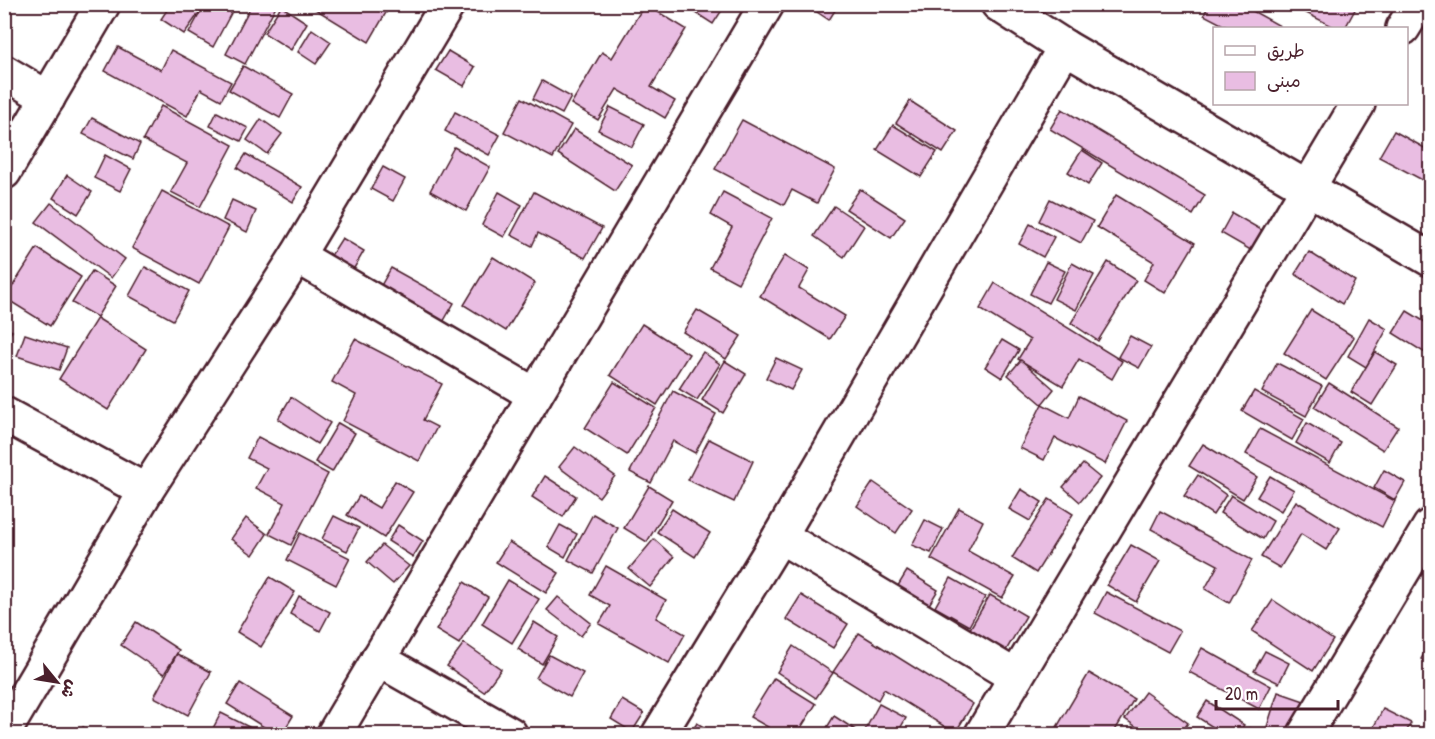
<svg xmlns="http://www.w3.org/2000/svg" width="1435" height="739" viewBox="0 0 1435 739" font-family="'Patrick Hand','Playpen Sans Arabic',sans-serif">
	<style>
		.building { fill: #e9bde2; stroke: #4a1f2b; stroke-width: 1.5 }
		.lines { fill: none; stroke-linecap: round; stroke-linejoin: round }
		.minor-casing { stroke: #4a1f2b; stroke-width: 38 }
		.minor { stroke: #fff; stroke-width: 33 }
	</style>
	<rect width="100%" height="100%" fill="#fff"/>
	<filter id="ink" filterUnits="userSpaceOnUse"><feTurbulence type="fractalNoise" baseFrequency=".0167" numOctaves="2"/><feDisplacementMap in="SourceGraphic" scale="12" xChannelSelector="R" yChannelSelector="G"/><feConvolveMatrix kernelMatrix="1 2 1 2 8 2 1 2 1" color-interpolation-filters="sRGB"/></filter>
	<g filter="url(#ink)">
		<g class="building">
			<path d="M171,4H185L199,13L184,34L161,19Z"/>
			<path d="M205,4H236L213,47L189,33Z"/>
			<path d="M252,4H277L245,64L226,54Z"/>
			<path d="M307,4H391L369,42Z"/>
			<path d="M645,4L686,29L651,87L675,101L665,118L617,89L598,120L571,104L602,52L612,58Z"/>
			<path d="M682,4H726L713,24Z"/>
			<path d="M805,4H839L829,20Z"/>
			<path d="M1209,4H1240L1280,26L1279,28H1229L1204,15Z"/>
			<path d="M1311,4H1358L1345,28H1336L1306,13Z"/>
			<path d="M281,6L307,23L291,50L264,33Z"/>
			<path d="M4,22L12,27L4,39Z"/>
			<path d="M312,29L331,42L316,64L298,52Z"/>
			<path d="M118,47L161,70L171,50L231,82L221,100L201,89L187,116L105,71Z"/>
			<path d="M448,51L475,67L464,86L436,70Z"/>
			<path d="M243,66L293,94L280,118L229,90Z"/>
			<path d="M542,81L571,97L562,114L533,99Z"/>
			<path d="M522,98L571,125L553,158L504,132Z"/>
			<path d="M910,101L957,131L943,153L896,123Z"/>
			<path d="M161,106L233,145L200,207L171,192L187,163L143,140Z"/>
			<path d="M610,107L644,124L632,147L598,130Z"/>
			<path d="M1062,109L1205,195L1193,215L1050,129Z"/>
			<path d="M217,112L248,128L241,141L210,126Z"/>
			<path d="M455,112L500,135L489,155L445,131Z"/>
			<path d="M4,116L13,121L4,136Z"/>
			<path d="M92,118L140,144L133,159L83,134Z"/>
			<path d="M261,119L282,134L267,154L247,140Z"/>
			<path d="M742,120L835,169L817,203L792,190L784,205L715,169Z"/>
			<path d="M893,125L937,152L921,177L877,150Z"/>
			<path d="M574,129L632,165L615,191L558,154Z"/>
			<path d="M1394,131L1430,151L1428,183L1379,157Z"/>
			<path d="M454,147L490,167L466,211L430,191Z"/>
			<path d="M1082,150L1102,163L1088,185L1068,172Z"/>
			<path d="M246,154L302,187L293,202L237,168Z"/>
			<path d="M105,155L131,169L120,191L94,178Z"/>
			<path d="M383,167L405,179L393,201L371,189Z"/>
			<path d="M67,175L92,192L78,214L53,198Z"/>
			<path d="M860,189L905,218L891,238L846,209Z"/>
			<path d="M162,191L229,227L199,284L132,248Z"/>
			<path d="M499,192L522,205L504,237L482,225Z"/>
			<path d="M534,192L602,228L585,258L538,233L532,246L511,235Z"/>
			<path d="M723,192L772,218L738,283L710,268L732,227L711,215Z"/>
			<path d="M1116,195L1195,243L1165,293L1144,280L1154,262L1097,227Z"/>
			<path d="M1050,199L1093,221L1081,243L1039,221Z"/>
			<path d="M232,200L256,211L247,232L223,220Z"/>
			<path d="M51,203L125,259L111,278L36,222Z"/>
			<path d="M834,206L864,226L844,257L814,236Z"/>
			<path d="M1232,213L1265,232L1254,252L1221,233Z"/>
			<path d="M1030,224L1054,237L1043,257L1019,244Z"/>
			<path d="M342,238L364,251L353,270L330,257Z"/>
			<path d="M37,248L81,277L50,326L5,298Z"/>
			<path d="M1309,252L1355,281L1342,304L1295,274Z"/>
			<path d="M785,255L809,270L799,288L845,316L830,339L760,296Z"/>
			<path d="M493,257L535,283L506,331L464,305Z"/>
			<path d="M1046,262L1065,271L1048,303L1030,294Z"/>
			<path d="M1108,262L1136,280L1098,341L1071,323Z"/>
			<path d="M1072,263L1094,275L1076,310L1054,299Z"/>
			<path d="M145,267L189,291L173,320L129,296Z"/>
			<path d="M391,268L454,303L442,324L379,289Z"/>
			<path d="M92,271L116,286L97,317L72,303Z"/>
			<path d="M995,283L1122,361L1112,379L1079,359L1063,386L1018,359L1030,340L980,309Z"/>
			<path d="M697,310L741,336L726,359L683,332Z"/>
			<path d="M1311,310L1354,337L1326,380L1284,353Z"/>
			<path d="M1407,311L1430,325V356L1393,333Z"/>
			<path d="M97,318L146,349L108,410L59,379Z"/>
			<path d="M1369,318L1387,329L1366,367L1348,356Z"/>
			<path d="M642,324L689,354L657,405L610,375Z"/>
			<path d="M4,326L12,331L4,343Z"/>
			<path d="M25,334L67,348L59,370L17,356Z"/>
			<path d="M1130,336L1151,347L1139,368L1118,357Z"/>
			<path d="M355,339L442,384L423,420L437,427L419,461L343,421L356,395L332,382Z"/>
			<path d="M1002,340L1019,350L1002,378L985,367Z"/>
			<path d="M703,352L720,364L697,400L679,389Z"/>
			<path d="M1375,352L1397,365L1372,405L1351,392Z"/>
			<path d="M776,358L802,370L791,390L766,378Z"/>
			<path d="M1021,360L1054,389L1042,404L1008,375Z"/>
			<path d="M725,361L746,374L723,413L702,400Z"/>
			<path d="M1277,363L1322,386L1306,416L1262,392Z"/>
			<path d="M614,382L656,408L627,455L585,428Z"/>
			<path d="M1329,383L1398,427L1383,450L1314,407Z"/>
			<path d="M673,391L716,414L695,453L673,441L651,483L630,472Z"/>
			<path d="M1254,391L1304,419L1292,440L1242,411Z"/>
			<path d="M1079,396L1127,421L1105,464L1055,438L1044,460L1020,448L1042,404L1069,418Z"/>
			<path d="M291,397L330,423L317,444L278,419Z"/>
			<path d="M338,423L355,433L332,472L315,462Z"/>
			<path d="M1307,423L1341,443L1330,463L1296,443Z"/>
			<path d="M1260,429L1395,501L1382,527L1246,454Z"/>
			<path d="M258,437L328,474L291,545L269,534L285,503L256,488L267,468L247,458Z"/>
			<path d="M709,439L753,461L734,502L688,480Z"/>
			<path d="M1203,444L1257,477L1243,499L1189,466Z"/>
			<path d="M575,447L615,476L599,497L559,467Z"/>
			<path d="M1083,464L1100,478L1080,502L1063,487Z"/>
			<path d="M1384,470L1405,482L1395,500L1374,488Z"/>
			<path d="M1198,475L1226,495L1213,515L1184,496Z"/>
			<path d="M545,476L576,496L563,517L532,497Z"/>
			<path d="M1270,476L1294,490L1281,511L1257,497Z"/>
			<path d="M395,481L413,492L384,538L347,515L359,496L379,508Z"/>
			<path d="M873,482L912,509L896,533L857,506Z"/>
			<path d="M649,486L672,500L647,542L624,528Z"/>
			<path d="M1021,489L1042,502L1030,521L1009,509Z"/>
			<path d="M1231,495L1273,521L1263,539L1220,513Z"/>
			<path d="M1049,499L1073,514L1036,573L1012,558Z"/>
			<path d="M1296,501L1340,528L1326,550L1301,534L1280,568L1261,557Z"/>
			<path d="M959,508L983,521L968,551L1015,577L1002,598L931,559Z"/>
			<path d="M672,509L710,533L695,557L657,532Z"/>
			<path d="M1160,511L1252,560L1229,603L1205,589L1218,565L1151,529Z"/>
			<path d="M593,514L618,528L593,573L568,560Z"/>
			<path d="M334,516L359,528L347,551L322,539Z"/>
			<path d="M246,518L267,534L253,555L231,539Z"/>
			<path d="M925,520L943,529L931,553L912,545Z"/>
			<path d="M398,525L423,541L413,557L388,541Z"/>
			<path d="M560,525L577,534L565,557L548,547Z"/>
			<path d="M300,533L350,558L336,585L287,560Z"/>
			<path d="M654,539L674,557L650,587L629,569Z"/>
			<path d="M509,542L559,573L546,593L496,562Z"/>
			<path d="M382,545L409,566L393,584L367,562Z"/>
			<path d="M1131,545L1160,561L1136,602L1107,585Z"/>
			<path d="M606,566L666,600L656,618L685,634L669,663L599,624L610,606L590,595Z"/>
			<path d="M907,571L938,590L927,608L896,589Z"/>
			<path d="M270,577L295,592L261,647L237,632Z"/>
			<path d="M951,578L985,597L969,626L935,607Z"/>
			<path d="M508,580L539,599L512,643L482,624Z"/>
			<path d="M464,582L488,597L459,644L436,630Z"/>
			<path d="M1106,592L1180,631L1168,652L1095,613Z"/>
			<path d="M801,595L848,624L833,648L786,619Z"/>
			<path d="M990,595L1026,616L1004,654L968,632Z"/>
			<path d="M299,596L330,612L320,631L290,614Z"/>
			<path d="M558,597L591,623L581,636L547,610Z"/>
			<path d="M1273,600L1333,640L1313,671L1252,631Z"/>
			<path d="M136,622L179,650L164,674L121,645Z"/>
			<path d="M534,622L558,637L542,664L518,649Z"/>
			<path d="M859,633L973,704L955,733L884,689L878,700L833,672Z"/>
			<path d="M464,643L501,669L484,692L447,666Z"/>
			<path d="M1430,644V665L1421,659Z"/>
			<path d="M793,646L833,673L816,698L777,672Z"/>
			<path d="M1202,648L1271,686L1259,709L1189,672Z"/>
			<path d="M1265,651L1289,663L1279,683L1254,671Z"/>
			<path d="M177,654L211,672L188,715L154,697Z"/>
			<path d="M549,655L583,673L570,697L536,678Z"/>
			<path d="M1089,673L1134,699L1113,734H1069L1057,727Z"/>
			<path d="M774,678L816,704L797,734H763L768,727L750,717Z"/>
			<path d="M240,683L293,716L282,734H275L227,704Z"/>
			<path d="M1145,692L1188,723L1180,734H1147L1125,719Z"/>
			<path d="M1278,692L1307,702L1297,734L1265,733Z"/>
			<path d="M622,700L644,713L632,732L611,719Z"/>
			<path d="M1207,701L1244,725L1238,734H1224L1197,717Z"/>
			<path d="M879,704L906,718L897,734H863Z"/>
			<path d="M1383,709L1411,723L1405,734H1370Z"/>
			<path d="M221,713L263,734H210Z"/>
			<path d="M834,716L857,731L855,734H823Z"/>
			<path d="M697,723L715,734H690Z"/>
			<path d="M83,727L95,734H79Z"/>
			<path d="M1250,728L1266,734H1247Z"/>
		</g>
		<g class="lines">
			<defs>
				<g id="minor">
					<path d="M998,4L1065,47L1430,259"/>
					<path d="M1403,28L1418,4"/>
					<path d="M4,72L48,98"/>
					<path d="M4,172L103,4"/>
					<path d="M297,256L535,395"/>
					<path d="M4,414L146,491"/>
					<path d="M780,536L1016,677"/>
					<path d="M378,659L510,734"/>
					<path d="M4,732L146,491L297,256L448,4"/>
					<path d="M334,734L767,4"/>
					<path d="M659,734L780,536L1065,47"/>
					<path d="M982,734L1358,104"/>
					<path d="M1305,734L1430,526"/>
				</g>
			</defs>
			<use href="#minor" class="minor-casing"/>
			<use href="#minor" class="minor"/>
		</g>
	</g>
	<rect width="1435" height="739" fill="none" stroke="#fff" stroke-width="24"/>
	<rect x="12" y="12" width="1411" height="715" fill="none" stroke="#4a1f2b" stroke-width="2" filter="url(#ink)"/>
	<rect x="1213" y="27" width="195" height="78" fill="#ffffff" stroke="#b7a5aa" stroke-width="1.5"/>
	<rect x="1225" y="46" width="30" height="9" fill="#ffffff" stroke="#b7a5aa" stroke-width="1.5"/>
	<text x="1267" y="57" font-size="18" fill="#4a1f2b">طريق</text>
	<rect x="1225" y="72" width="30" height="18" fill="#e9bde2" stroke="#b7a5aa" stroke-width="1.5"/>
	<text x="1267" y="87" font-size="18" fill="#4a1f2b">مبنى</text>
	<g transform="translate(57 682) rotate(120)" stroke="#ffffff" stroke-width="4.5" paint-order="stroke">
	<path d="M0-4.5L10 22L0 15L-10 22Z" fill="#4a1f2b"/>
	<text y="-9" font-size="16" font-weight="bold" text-anchor="middle" fill="#4a1f2b">ش</text>
	</g>
	<path d="M1216 700v9h122v-9" fill="none" stroke="#4a1f2b" stroke-width="3"/>
	<text x="1225" y="700" font-size="18" fill="#4a1f2b" stroke="#ffffff" stroke-width="4.5" paint-order="stroke">20 m</text>
</svg>
